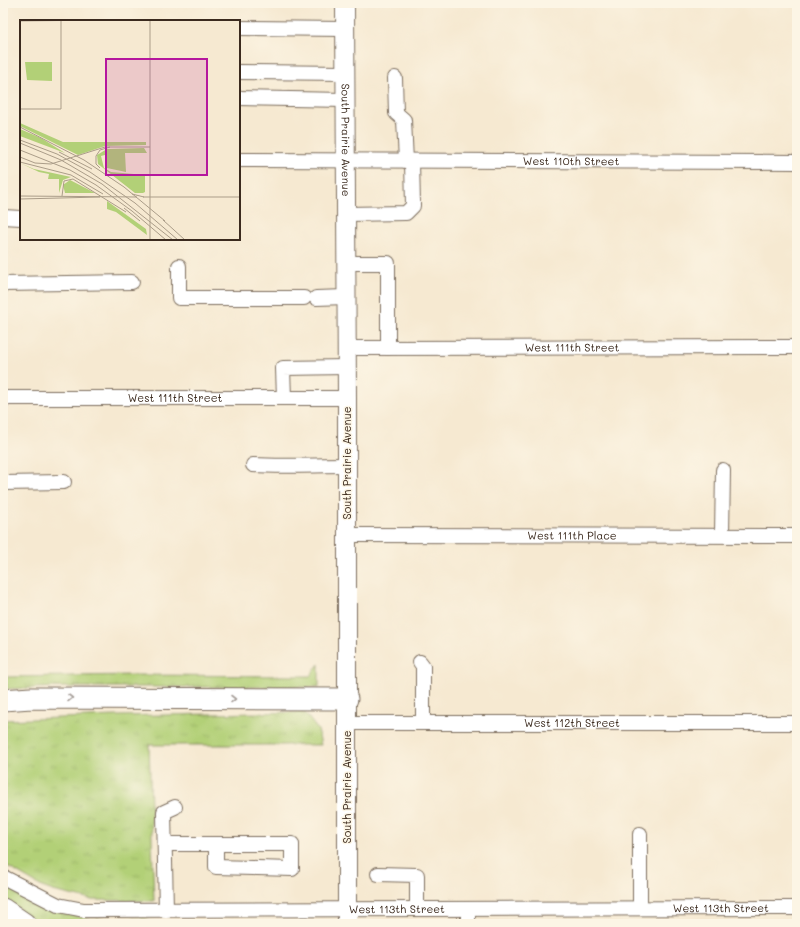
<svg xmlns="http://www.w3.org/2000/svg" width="800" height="927" viewBox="0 0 800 927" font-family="Mali,sans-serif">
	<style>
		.grass { fill: url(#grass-tufts); stroke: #767d4a }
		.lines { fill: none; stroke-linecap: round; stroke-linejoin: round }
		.minor-casing { stroke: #7c6d5d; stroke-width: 16 }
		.major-casing { stroke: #7c6d5d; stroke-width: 20 }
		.highway-casing { stroke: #7c6d5d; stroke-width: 23 }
		.minor { stroke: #fff; stroke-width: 14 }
		.major { stroke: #fff; stroke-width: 18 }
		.highway { stroke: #fff; stroke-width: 21 }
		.oneway { stroke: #a79f9a }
		.labels { text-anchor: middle; stroke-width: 3; stroke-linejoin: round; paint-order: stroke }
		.street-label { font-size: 11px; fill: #3b2a1e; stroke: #fcf5e5 }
		.inset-road { fill: none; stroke: #ab9d89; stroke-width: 1 }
		.view { fill: #b5179e; fill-opacity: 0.15; stroke: #b5179e; stroke-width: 2 }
		.inset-edge { fill: none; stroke: #3b2a1e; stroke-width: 2 }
	</style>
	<defs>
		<pattern id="grass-tufts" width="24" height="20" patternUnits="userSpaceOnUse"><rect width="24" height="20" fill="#b2d077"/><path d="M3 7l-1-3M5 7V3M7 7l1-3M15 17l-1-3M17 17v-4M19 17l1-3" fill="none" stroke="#9ab366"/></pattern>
	</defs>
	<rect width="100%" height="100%" fill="#fcf5e5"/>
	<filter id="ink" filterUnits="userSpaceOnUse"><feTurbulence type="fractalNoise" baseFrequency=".025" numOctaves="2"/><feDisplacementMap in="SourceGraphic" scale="8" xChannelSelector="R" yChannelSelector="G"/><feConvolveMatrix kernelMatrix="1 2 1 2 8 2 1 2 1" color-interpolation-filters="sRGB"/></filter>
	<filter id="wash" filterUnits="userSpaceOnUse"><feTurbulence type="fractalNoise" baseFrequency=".012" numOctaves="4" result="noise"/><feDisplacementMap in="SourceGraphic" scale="16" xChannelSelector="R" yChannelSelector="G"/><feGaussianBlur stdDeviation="0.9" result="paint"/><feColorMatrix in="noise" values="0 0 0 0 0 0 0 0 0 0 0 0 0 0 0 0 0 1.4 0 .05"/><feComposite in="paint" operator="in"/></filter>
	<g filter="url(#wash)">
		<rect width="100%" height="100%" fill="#f6e9d1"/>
		<g class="grass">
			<path d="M319,664V687H65L3,689V677L135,675L310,676Z"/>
			<path d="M304,712L318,730L321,745H149L154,901L92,900L53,891L42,887L3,864V720L117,716Z"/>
			<path d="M3,884L38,903L87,919H147L149,922L179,924H41L3,898Z"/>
		</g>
	</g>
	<g filter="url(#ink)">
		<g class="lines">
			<defs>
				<g id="minor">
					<path d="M239,28L345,29"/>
					<path d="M239,72L346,73"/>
					<path d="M395,78L396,113L404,120L406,161"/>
					<path d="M239,98L346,100"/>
					<path id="s1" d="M239,160L797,162"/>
					<path d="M346,214L406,213L413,206L412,161"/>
					<path d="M3,217L21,218"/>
					<path d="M346,263H388V348"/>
					<path d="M179,266V298H304"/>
					<path d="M3,284L132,282"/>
					<path d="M316,298L346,297"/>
					<path id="s2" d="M347,348L797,347"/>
					<path id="s3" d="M3,398H347"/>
					<path d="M284,398L283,368L347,367"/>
					<path d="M253,465C284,467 315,465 347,465"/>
					<path d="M3,483L64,482"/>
					<path id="s4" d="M347,535L797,536"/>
					<path d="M722,535L723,470"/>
					<path d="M420,662L423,666V723"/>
					<path id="s5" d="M347,723H797"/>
					<path d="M640,834V908"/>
					<path d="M165,844C207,844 250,844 292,844V869L216,867V844"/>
					<path d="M378,874L417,875V909"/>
					<path id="s6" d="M3,877L58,905L84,910L797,908"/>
					<path d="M166,910L164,812L175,807"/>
					<path d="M468,924V909"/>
				</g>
				<g id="major">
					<path id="s7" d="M345,3L347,398V924"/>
				</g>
				<g id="highway">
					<path d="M3,700L31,698L347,699"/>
					<path d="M3,909L25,924"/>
				</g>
			</defs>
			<use href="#minor" class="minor-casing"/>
			<use href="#major" class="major-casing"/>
			<use href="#highway" class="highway-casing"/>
			<use href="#minor" class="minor"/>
			<use href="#major" class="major"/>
			<use href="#highway" class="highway"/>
		</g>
		<defs><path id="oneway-chevron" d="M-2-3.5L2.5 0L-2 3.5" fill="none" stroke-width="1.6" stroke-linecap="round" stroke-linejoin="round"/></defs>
		<g class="oneway">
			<use href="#oneway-chevron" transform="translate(70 698)"/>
			<use href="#oneway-chevron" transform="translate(233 699)"/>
		</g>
	</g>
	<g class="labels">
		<g class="street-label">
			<text dy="4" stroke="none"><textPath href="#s7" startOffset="137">South Prairie Avenue</textPath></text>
			<text dy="4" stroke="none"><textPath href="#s1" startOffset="332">West 110th Street</textPath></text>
			<text dy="4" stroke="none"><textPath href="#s2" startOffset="225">West 111th Street</textPath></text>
			<text dy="4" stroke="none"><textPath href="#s3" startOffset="172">West 111th Street</textPath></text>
			<text transform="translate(347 463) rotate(-90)" y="4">South Prairie Avenue</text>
			<text dy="4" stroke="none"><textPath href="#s4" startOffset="225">West 111th Place</textPath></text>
			<text dy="4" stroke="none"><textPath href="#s5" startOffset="225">West 112th Street</textPath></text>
			<text transform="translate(347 787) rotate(-90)" y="4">South Prairie Avenue</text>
			<text dy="4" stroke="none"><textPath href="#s6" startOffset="725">West 113th Street</textPath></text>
			<text dy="4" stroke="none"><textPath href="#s6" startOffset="401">West 113th Street</textPath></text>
		</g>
	</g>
	<g transform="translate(20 20)">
		<rect width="220" height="220" fill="#f6e9d1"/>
		<path d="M5,42H32V61L7,60ZM0,103L43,122H126V125L85,126L58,135L0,106ZM0,109L21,118L45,133L0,116ZM124,128L127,133H105L106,152L87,148L85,135L81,136L84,148L91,152L125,155V172L123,173H115L78,144L77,135L87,129ZM0,143L14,149L51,157L43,160L39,173V159H28L29,154L19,152ZM50,160L75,173H45L43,165ZM87,181L126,209L127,215L96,192L87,189Z" fill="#b2d077"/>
		<path d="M31,44V59H8V45Z" fill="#b2d077"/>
		<path class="inset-road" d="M130,0V220M0,1L87,0M0,89H41V0M0,107L64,140L104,167L145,201M0,120L37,134L70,152L115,183L158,220M0,123L41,140L82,164L153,220M0,130L50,150L76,165L112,191L146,220M39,132L72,149M0,137L15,143L31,144L85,127H130M0,142L51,155L83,174M80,148L76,144V136L80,130L90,127M112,174L124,177M0,176L117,177M42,176L44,161L53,159L106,192M123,177H220M0,179L80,177M104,188L120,201M143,200L165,220"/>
		<path class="view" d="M86,39H187V155H86Z"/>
		<rect width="220" height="220" class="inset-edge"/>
	</g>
	<rect width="800" height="927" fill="none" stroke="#fcf5e5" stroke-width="16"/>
</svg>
